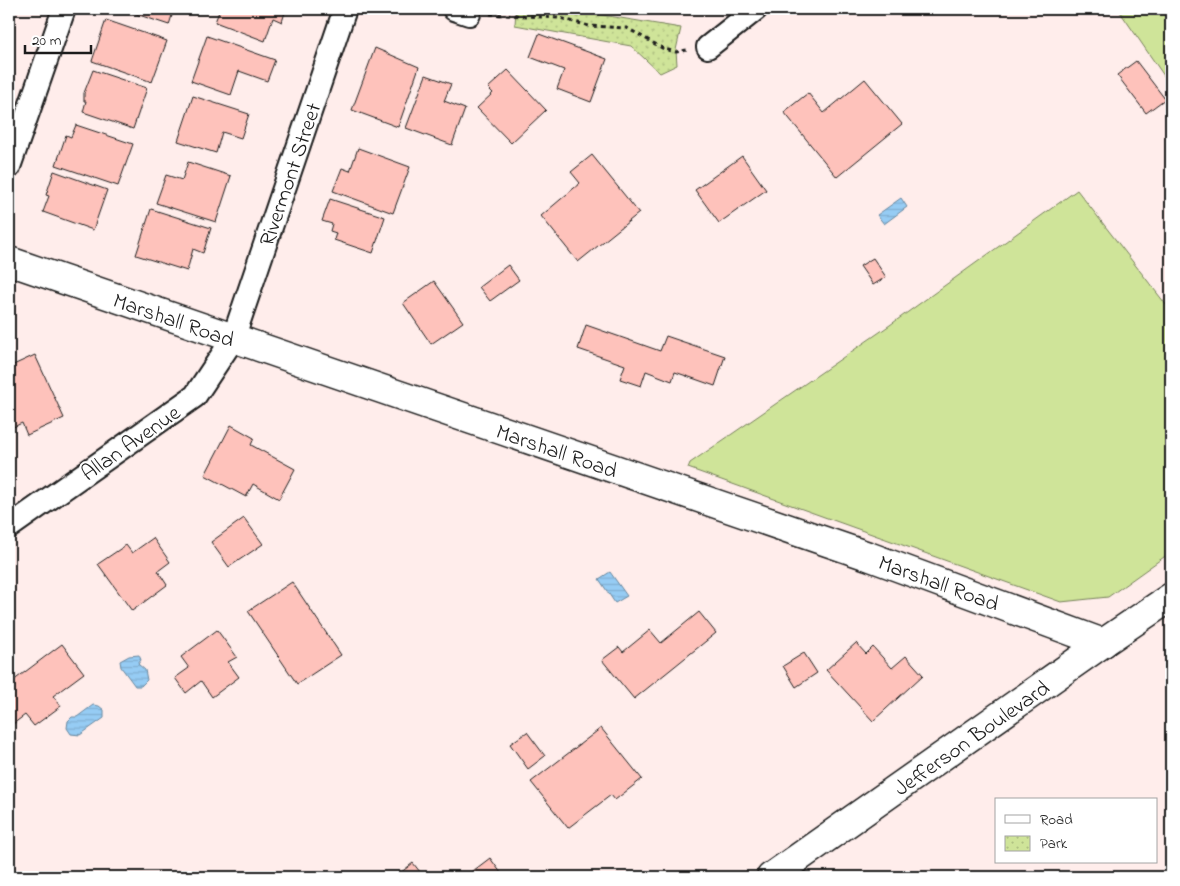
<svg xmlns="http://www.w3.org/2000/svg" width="1180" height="886" viewBox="0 0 1180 886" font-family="'Indie Flower',sans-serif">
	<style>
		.grass { fill: #cfe499; stroke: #76805a }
		.park { fill: url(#park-dots); stroke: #76805a }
		.water { fill: url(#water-rules); stroke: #65869e }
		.building { fill: #fec2bb; stroke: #1c1c1c }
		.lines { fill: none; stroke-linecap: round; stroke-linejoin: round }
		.street-casing { stroke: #1c1c1c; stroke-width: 26 }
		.secondary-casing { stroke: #1c1c1c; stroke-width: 31 }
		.primary-casing { stroke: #1c1c1c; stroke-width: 31 }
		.path { stroke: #1c1c1c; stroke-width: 3; stroke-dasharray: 4 4; stroke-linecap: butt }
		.street { stroke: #fff; stroke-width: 22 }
		.secondary { stroke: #fff; stroke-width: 28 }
		.primary { stroke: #fff; stroke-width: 28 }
		.labels { text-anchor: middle; stroke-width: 4; stroke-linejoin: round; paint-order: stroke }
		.street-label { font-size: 22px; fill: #1c1c1c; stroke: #fff }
	</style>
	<defs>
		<pattern id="park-dots" width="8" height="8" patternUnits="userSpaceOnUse" patternTransform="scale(1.25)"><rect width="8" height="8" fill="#cfe499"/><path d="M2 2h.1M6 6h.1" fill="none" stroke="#b1c383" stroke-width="1.8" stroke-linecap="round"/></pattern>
		<pattern id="water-rules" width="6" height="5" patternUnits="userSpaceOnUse" patternTransform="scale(1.25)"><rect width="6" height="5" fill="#96ccf4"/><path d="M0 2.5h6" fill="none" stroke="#81afd1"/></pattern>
	</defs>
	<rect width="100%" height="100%" fill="#ffedeb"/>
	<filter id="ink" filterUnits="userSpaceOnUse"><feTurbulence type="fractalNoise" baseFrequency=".02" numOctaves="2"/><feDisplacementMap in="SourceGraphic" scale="10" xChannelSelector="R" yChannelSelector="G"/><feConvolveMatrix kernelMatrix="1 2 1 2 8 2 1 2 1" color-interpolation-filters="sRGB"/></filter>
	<g filter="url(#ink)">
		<g class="grass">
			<path d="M1118,9H1171V86Z"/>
			<path d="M1077,190L1171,311V552L1108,597L1061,602L688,468L690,463L890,325Z"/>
		</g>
		<path class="park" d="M516,9H566L681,28L676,50L677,65L660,73L631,46L515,25Z"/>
		<g class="water">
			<path d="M901,198L907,207L884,224L877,215Z"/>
			<path d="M610,572L627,596L615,603L599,579Z"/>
			<path d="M139,655L141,660L138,664L145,670L147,680L141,686H135L121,667L120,661L129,656Z"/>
			<path d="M93,705L99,706L104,710V718L80,735L71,734L67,728L68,721L72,717H77Z"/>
		</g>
		<g class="building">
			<path d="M121,9H174L169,25Z"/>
			<path d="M220,9H286L282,22L273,18L265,41L215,22Z"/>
			<path d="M106,20L167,41L152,82L92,61Z"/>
			<path d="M539,34L607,59L591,102L557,89L564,70L530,57Z"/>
			<path d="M207,36L275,60L267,81L239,71L231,95L191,81Z"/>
			<path d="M375,48L419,67L398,127L352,110Z"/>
			<path d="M1136,61L1165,99L1146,113L1117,75Z"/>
			<path d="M93,70L147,88L133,129L83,112L86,101H84V93Z"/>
			<path d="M508,70L546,110L511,143L477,108L493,93L488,88Z"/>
			<path d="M426,75L451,84L444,101L465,109L452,145L406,128Z"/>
			<path d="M865,79L902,124L837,177L784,112L808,93L824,113Z"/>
			<path d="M193,96L249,114L241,138L222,132L216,153L178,141Z"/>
			<path d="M76,125L133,144L118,186L56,165L66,135L71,137Z"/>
			<path d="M358,148L410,167L393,213L333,191L342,168L350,171Z"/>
			<path d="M592,155L639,213L578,262L541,216L580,183L571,172Z"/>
			<path d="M742,156L766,190L719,223L695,190Z"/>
			<path d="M188,162L231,176L216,222L156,203L166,175L182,180Z"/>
			<path d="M54,171L107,190L93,230L43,212L49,196L46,195Z"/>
			<path d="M330,199L385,217L373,253L334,240L336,233L330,231L332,224L322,221Z"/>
			<path d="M151,209L211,228L203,253L193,249L187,271L136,255Z"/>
			<path d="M873,258L886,277L873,285L860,266Z"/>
			<path d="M508,265L519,280L490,301L479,287Z"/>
			<path d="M434,281L463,322L431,344L403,303Z"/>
			<path d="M586,325L660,351L666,336L725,356L715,386L675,372L672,381L646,371L641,386L620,379L625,365L578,349Z"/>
			<path d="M35,355L64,418L27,435L22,423L9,429V367Z"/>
			<path d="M231,425L254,438L251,445L295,469L279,499L253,484L246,497L205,475Z"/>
			<path d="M244,518L263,544L229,567L211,542Z"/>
			<path d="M153,538L170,562L158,571L167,585L132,611L98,564L126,545L132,553Z"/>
			<path d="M292,582L341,655L297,684L248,611Z"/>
			<path d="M699,612L716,633L634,699L602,660L619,647L623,652L650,630L661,643Z"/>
			<path d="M217,630L237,657L228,662L239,677L212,697L201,681L186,693L175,678L189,668L181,657Z"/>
			<path d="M856,643L866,654L873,647L892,668L906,656L923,675L873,721L826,670Z"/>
			<path d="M62,644L84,673L53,696L61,706L34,726L25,715L9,727V675L13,681Z"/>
			<path d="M804,653L817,673L796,687L783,666Z"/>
			<path d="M601,728L642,779L615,800L611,795L568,828L531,782Z"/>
			<path d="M527,732L545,756L528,769L510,744Z"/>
			<path d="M490,858L504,877H465Z"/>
			<path d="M413,863L424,877H395Z"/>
		</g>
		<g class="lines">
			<defs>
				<g id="street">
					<path d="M454,9L469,14"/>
					<path d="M708,47L756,9"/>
					<path d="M9,167L64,9"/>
					<path d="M9,527L195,396L233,339L345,9"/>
				</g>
				<g id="secondary">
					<path d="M9,261L868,556L1103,643"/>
					<path d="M771,877L1103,643"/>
				</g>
				<path id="primary" d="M1103,643L1171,597"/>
			</defs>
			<use href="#street" class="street-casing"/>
			<use href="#secondary" class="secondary-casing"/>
			<use href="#primary" class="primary-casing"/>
			<path class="path" d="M490,14L560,18L589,26L627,28L664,49L676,52L687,50"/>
			<use href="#street" class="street"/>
			<use href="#secondary" class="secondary"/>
			<use href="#primary" class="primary"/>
		</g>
	</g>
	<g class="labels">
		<g class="street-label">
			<text transform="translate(289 174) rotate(-71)" y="8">Rivermont Street</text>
			<text transform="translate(174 319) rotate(19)" y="8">Marshall Road</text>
			<text transform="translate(130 442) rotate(-35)" y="8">Allan Avenue</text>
			<text transform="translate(557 450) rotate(19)" y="8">Marshall Road</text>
			<text transform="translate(939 582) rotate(20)" y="8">Marshall Road</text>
			<text transform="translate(971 737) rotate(-35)" y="8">Jefferson Boulevard</text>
		</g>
	</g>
	<rect width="1180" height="886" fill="none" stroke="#fff" stroke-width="30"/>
	<rect x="15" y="15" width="1150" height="856" fill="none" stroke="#1c1c1c" stroke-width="2" filter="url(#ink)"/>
	<rect x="995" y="798" width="162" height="65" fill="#ffffff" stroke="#a4a4a4"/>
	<rect x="1005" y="815" width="25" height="8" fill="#ffffff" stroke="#a4a4a4"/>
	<text x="1040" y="824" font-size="15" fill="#1c1c1c">Road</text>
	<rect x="1005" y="836" width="25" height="15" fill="url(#park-dots)" stroke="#a4a4a4"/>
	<text x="1040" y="848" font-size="15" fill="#1c1c1c">Park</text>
	<path d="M25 45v8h66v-8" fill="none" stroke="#1c1c1c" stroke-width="2.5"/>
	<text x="32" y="45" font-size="15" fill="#1c1c1c" stroke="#ffffff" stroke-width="4" paint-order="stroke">20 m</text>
</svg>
